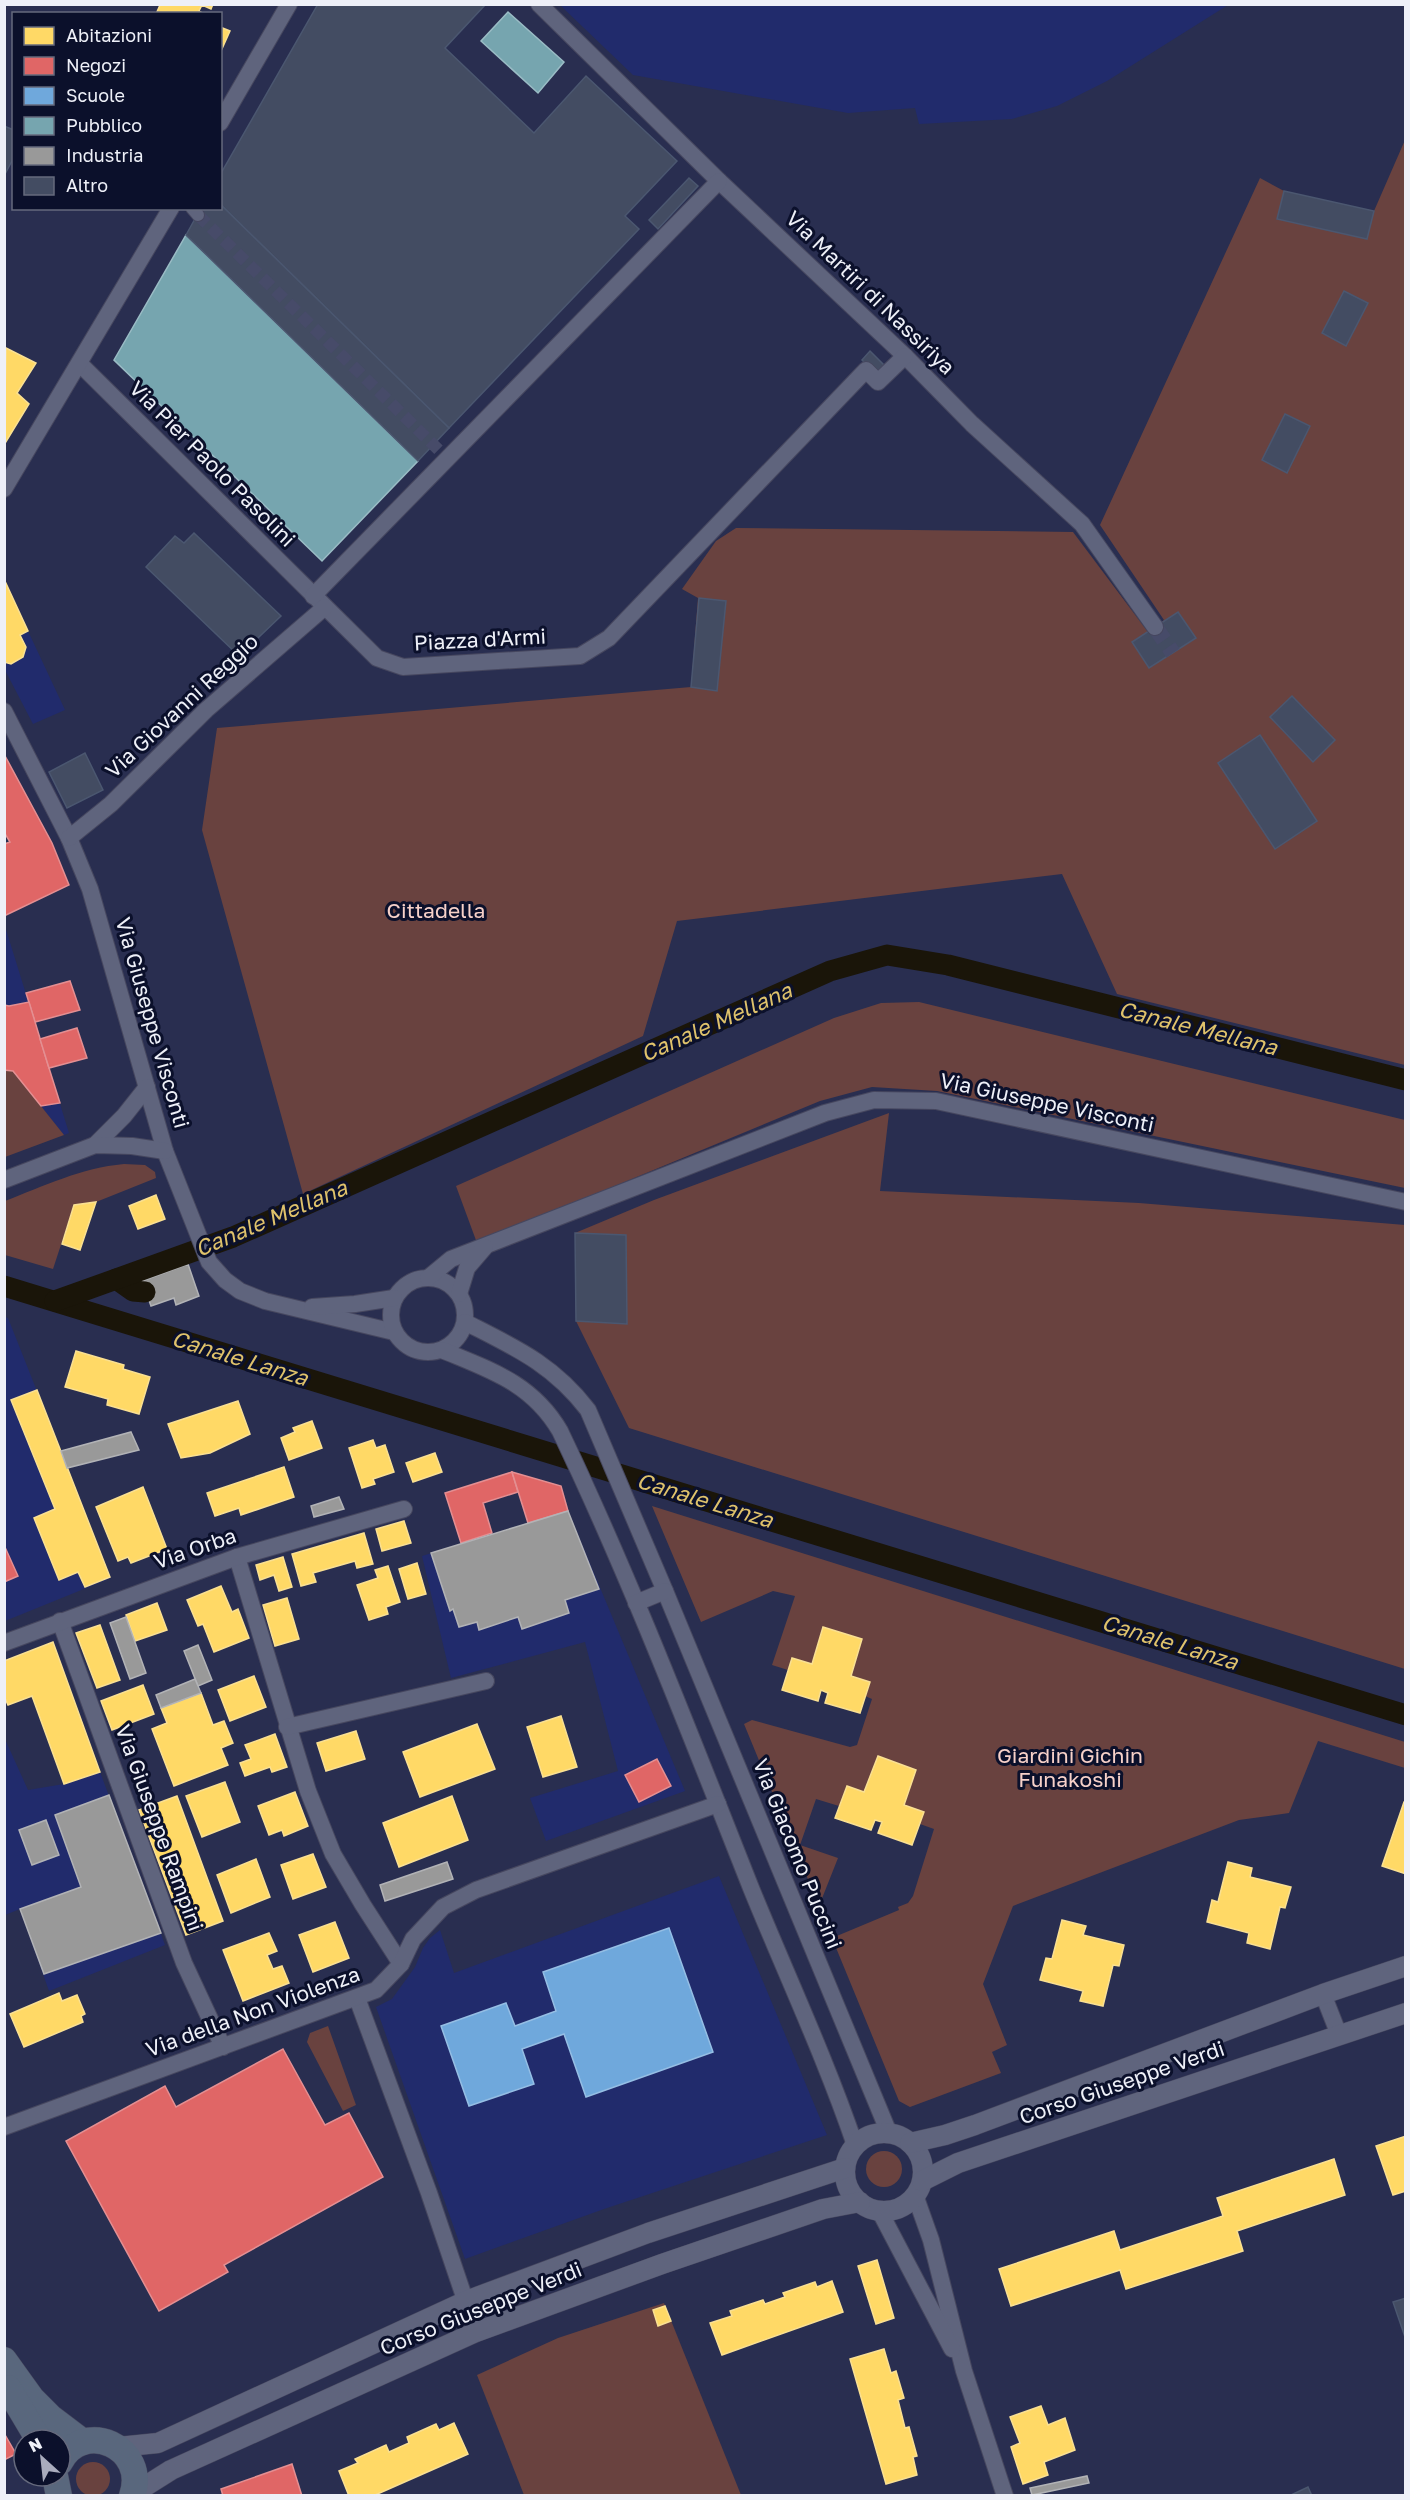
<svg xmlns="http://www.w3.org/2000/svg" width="1410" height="2500" viewBox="0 0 1410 2500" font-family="'Golos Text',sans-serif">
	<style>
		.built { fill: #212b6c }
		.green { fill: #69423f }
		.homes { fill: #ffd966; stroke: #fae092; stroke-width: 1.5 }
		.shops { fill: #e06666; stroke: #e48f92; stroke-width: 1.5 }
		.schools { fill: #6fa8dc; stroke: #95bee4; stroke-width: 1.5 }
		.public { fill: #76a5af; stroke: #9abcc5; stroke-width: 1.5 }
		.industry { fill: #999; stroke: #b2b3b6; stroke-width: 1.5 }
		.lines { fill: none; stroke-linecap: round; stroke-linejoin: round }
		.canal { stroke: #1a1509; stroke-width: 21 }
		.building { fill: #434c62; stroke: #4b5770; stroke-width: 1.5 }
		.pedestrian-tunnel { stroke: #474b69; stroke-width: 12; stroke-dasharray: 12 6; stroke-linecap: butt }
		.minor-tunnel { stroke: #474b69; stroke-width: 16; stroke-dasharray: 16 8; stroke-linecap: butt }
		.pedestrian-casing { stroke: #46475f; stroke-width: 14 }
		.minor-casing { stroke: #46475f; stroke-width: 18 }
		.tertiary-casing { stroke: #46475f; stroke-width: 21 }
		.primary-casing { stroke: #46475f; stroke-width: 27 }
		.pedestrian { stroke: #5f647d; stroke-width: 12 }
		.minor { stroke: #5f647d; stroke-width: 16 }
		.tertiary { stroke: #5f647d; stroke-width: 20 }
		.primary { stroke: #59677d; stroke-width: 26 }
		.labels { text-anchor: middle; stroke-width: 6; stroke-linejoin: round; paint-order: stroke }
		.street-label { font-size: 21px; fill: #eef0f8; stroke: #0b102b }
		.park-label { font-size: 21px; fill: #f7d1c9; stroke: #0b102b }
		.water-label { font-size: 22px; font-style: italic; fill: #dfc26b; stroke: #0b102b }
	</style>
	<rect width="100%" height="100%" fill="#292e50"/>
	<g class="built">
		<path d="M560,5H1228L1107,81L1057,106L1012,119L919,124L915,108L848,113L633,75Z"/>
		<path d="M28,631L65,710L33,724L5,670V643Z"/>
		<path d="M4,923L69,1133L64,1135L13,1072L5,1070Z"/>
		<path d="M5,1317L8,1318L111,1578L5,1621Z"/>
		<path d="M568,1511L685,1791L546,1841L530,1798L618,1771L585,1642L451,1678L422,1556Z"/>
		<path d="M4,1737L28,1790L64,1784L100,1772L165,1945L49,1991L20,1909L5,1915Z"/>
		<path d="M719,1876L827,2135L604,2209L465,2259L376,2007L392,1999L415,1967L423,1948L430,1938L440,1930L454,1973Z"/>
	</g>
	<g class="green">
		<path d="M1405,140V1065L1117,994L1062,874L677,921L643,1036L303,1194L202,830L217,728L691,687L698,598L682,589L716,541L736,528L1073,532L1148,632L1164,620L1100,525L1260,178L1284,191L1374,211Z"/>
		<path d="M919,1002L1405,1120V1188L937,1091L872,1087L820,1101L477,1243L456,1186L834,1018L881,1003Z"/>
		<path d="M5,1070L13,1071L64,1135L5,1157Z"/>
		<path d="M889,1113L880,1191L1139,1203L1405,1225V1669L629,1428L576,1321L575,1233L654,1200Z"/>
		<path d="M124,1164L145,1165L155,1172L156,1178L96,1202L74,1205L53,1269L5,1255V1201C44,1186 81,1168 124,1164Z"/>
		<path d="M652,1506L1405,1742V1768L1318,1741L1289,1813L1239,1820L1013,1906L983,1984L1007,2045L992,2052L1001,2073L910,2107L899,2101L832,1938L899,1910L898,1907L908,1903L913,1896L934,1829L920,1824L904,1805L916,1770L878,1756L864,1792L847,1786L839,1806L816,1799L800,1845L838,1858L819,1906L744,1724L752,1720L850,1747L857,1745L872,1699L865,1696L851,1676L862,1639L823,1627L812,1664L792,1658L788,1670L772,1665L795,1596L773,1591L701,1622Z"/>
		<path d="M328,2026L356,2105L343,2111L307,2042L310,2033Z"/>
		<circle cx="884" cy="2169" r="18"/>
		<path d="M664,2303L741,2495H524L477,2375L558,2338Z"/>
		<circle cx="93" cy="2479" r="17"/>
	</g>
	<g class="homes">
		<path d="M158,4H213L211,9L202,5L199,11L204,14H156L160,5Z"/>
		<path d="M220,27L230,31L221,51H220Z"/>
		<path d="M6,348L36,363L17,393L29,404L4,445Z"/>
		<path d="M4,579L28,631L20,635L26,647L23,657L11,664L4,662Z"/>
		<path d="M156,1195L165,1219L138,1229L129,1206Z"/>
		<path d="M96,1202L80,1250L62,1244L74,1205Z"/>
		<path d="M76,1351L124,1365L123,1369L150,1377L139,1414L107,1405L108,1399L65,1387Z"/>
		<path d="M37,1390L110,1577L85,1587L78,1572L59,1580L34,1518L55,1509L11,1400Z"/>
		<path d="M238,1401L250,1434L210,1453L181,1458L168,1424Z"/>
		<path d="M312,1421L322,1448L289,1460L281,1438L295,1432L293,1428Z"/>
		<path d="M373,1440L376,1448L385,1445L394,1472L373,1479L375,1484L362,1488L349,1448Z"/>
		<path d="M435,1453L442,1472L413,1482L406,1463Z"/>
		<path d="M284,1467L294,1497L241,1515L239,1508L215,1516L207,1493Z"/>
		<path d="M143,1487L167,1549L131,1563L128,1557L118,1561L96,1507Z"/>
		<path d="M404,1521L411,1543L382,1551L376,1529Z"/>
		<path d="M364,1533L373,1564L357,1568L355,1561L313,1573L316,1582L301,1586L292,1554Z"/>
		<path d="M283,1557L292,1587L279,1591L274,1575L260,1580L256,1565Z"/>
		<path d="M417,1563L426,1594L408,1599L399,1569Z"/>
		<path d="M388,1566L400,1602L386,1607L388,1614L369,1620L357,1585L378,1578L375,1570Z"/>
		<path d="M221,1586L232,1612L238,1609L249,1638L214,1652L203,1624L198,1626L187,1600Z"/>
		<path d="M287,1598L299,1639L275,1646L263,1605Z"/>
		<path d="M157,1603L167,1630L135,1641L126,1615Z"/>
		<path d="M100,1625L120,1680L97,1688L76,1633Z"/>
		<path d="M823,1627L862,1639L851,1676L870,1682L860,1713L825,1703L828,1693L821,1690L818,1701L782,1690L792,1658L812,1664Z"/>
		<path d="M53,1642L100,1772L64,1784L32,1696L8,1705L4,1696V1661Z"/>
		<path d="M254,1676L266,1707L230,1721L218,1690Z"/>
		<path d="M143,1685L154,1714L112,1730L101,1701Z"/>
		<path d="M201,1693L213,1725L224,1721L233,1743L221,1748L228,1765L174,1786L152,1729L167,1723L161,1708Z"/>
		<path d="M561,1716L577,1767L543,1777L527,1727Z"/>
		<path d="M477,1724L495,1769L420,1797L403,1752Z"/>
		<path d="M356,1731L365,1759L326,1771L317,1743Z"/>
		<path d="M275,1734L287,1767L272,1772L270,1767L245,1776L240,1763L251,1759L245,1745Z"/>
		<path d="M878,1756L916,1770L904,1805L924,1812L912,1845L878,1833L882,1822L875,1820L871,1830L835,1818L847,1786L864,1792Z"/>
		<path d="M225,1782L240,1822L202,1837L186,1796Z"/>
		<path d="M295,1792L308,1826L284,1836L282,1830L269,1835L258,1806Z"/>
		<path d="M177,1796L223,1921L186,1935L139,1810Z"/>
		<path d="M452,1796L468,1840L399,1867L383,1823Z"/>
		<path d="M1404,1802H1406V1874L1382,1866Z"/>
		<path d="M313,1854L326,1887L293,1899L281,1865Z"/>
		<path d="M256,1859L270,1897L231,1913L217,1875Z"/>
		<path d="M1228,1862L1252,1868L1250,1877L1291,1887L1285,1908L1280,1907L1270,1949L1247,1943L1249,1933L1207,1922L1212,1900L1218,1902Z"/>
		<path d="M1062,1920L1086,1926L1083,1935L1124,1945L1119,1966L1113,1965L1103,2006L1080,2001L1083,1991L1040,1980L1046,1958L1052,1959Z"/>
		<path d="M335,1922L349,1958L313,1972L299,1935Z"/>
		<path d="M269,1933L277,1951L267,1955L273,1969L282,1966L289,1983L243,2001L223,1950Z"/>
		<path d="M59,1993L62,2001L77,1995L85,2014L81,2016L83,2022L24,2047L10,2014Z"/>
		<path d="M1406,2136V2191L1393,2195L1376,2146Z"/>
		<path d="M1334,2159L1345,2195L1237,2231L1243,2251L1126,2289L1120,2270L1011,2306L999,2269L1114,2231L1120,2250L1223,2216L1217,2198Z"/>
		<path d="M877,2260L894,2318L876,2324L858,2266Z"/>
		<path d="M832,2281L843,2312L722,2355L710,2323L732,2316L730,2311L763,2300L765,2304L785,2297L783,2293L815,2282L817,2287Z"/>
		<path d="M665,2306L671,2321L658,2326L653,2310Z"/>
		<path d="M884,2349L891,2373L896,2371L904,2398L898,2400L905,2428L909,2427L917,2456L913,2457L917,2475L886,2484L850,2359Z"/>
		<path d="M1041,2406L1048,2425L1065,2418L1075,2450L1044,2462L1048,2475L1023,2484L1011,2447L1020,2443L1010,2417Z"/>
		<path d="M454,2423L468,2454L373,2496H349L339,2471L358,2463L355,2459L386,2445L389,2452L409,2443L407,2437L436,2424L439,2430Z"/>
	</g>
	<g class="shops">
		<path d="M4,754L52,843L69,885L4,916V844L10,842L4,832Z"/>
		<path d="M70,981L80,1010L35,1022L26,993Z"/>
		<path d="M29,1002L49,1068L60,1103L41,1106L13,1071L4,1070V1005L9,1006Z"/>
		<path d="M77,1028L87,1058L49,1068L40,1039Z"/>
		<path d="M512,1472L518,1492L483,1503L492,1533L461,1543L445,1493Z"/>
		<path d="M512,1472L561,1486L568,1511L528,1523Z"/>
		<path d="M4,1545L18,1576L4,1582Z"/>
		<path d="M657,1759L671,1786L639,1802L625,1775Z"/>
		<path d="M283,2049L325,2125L349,2113L383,2177L224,2265L228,2272L159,2311L66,2141L165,2086L176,2107Z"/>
		<path d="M4,2433L16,2454L4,2460Z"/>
		<path d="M292,2464L302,2496H223L221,2489Z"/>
	</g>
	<path class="schools" d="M669,1928L713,2052L586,2097L564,2034L522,2049L534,2084L469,2106L441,2026L506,2003L515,2026L556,2011L543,1972Z"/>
	<g class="public">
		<path d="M508,12L564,62L538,93L481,41Z"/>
		<path d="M186,235L418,461L322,561L114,360Z"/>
	</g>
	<g class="industry">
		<path d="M188,1264L199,1296L176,1305L174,1298L151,1306L142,1281Z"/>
		<path d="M131,1432L139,1450L67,1468L61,1451Z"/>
		<path d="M339,1497L344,1509L314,1517L311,1506Z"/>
		<path d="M568,1511L599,1589L565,1600L569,1613L522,1629L518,1617L479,1630L477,1622L459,1627L453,1609L450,1611L431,1553Z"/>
		<path d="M126,1617L146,1673L130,1679L110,1623Z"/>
		<path d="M198,1645L212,1680L198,1686L184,1651Z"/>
		<path d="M195,1679L201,1693L161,1708L156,1695Z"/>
		<path d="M109,1795L161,1933L44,1974L20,1909L81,1887L55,1815Z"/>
		<path d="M46,1820L59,1855L32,1865L19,1830Z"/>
		<path d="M447,1862L453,1879L385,1901L380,1885Z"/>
		<path d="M1087,2476L1089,2483L1032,2495L1030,2488Z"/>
	</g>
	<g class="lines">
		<g class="canal">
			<path d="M116,1279L133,1291L145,1292"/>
			<path d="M4,1286L1406,1715"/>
			<path d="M55,1301L233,1237L830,971L887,955L948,965L1406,1080"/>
		</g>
	</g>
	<g class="building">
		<path d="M318,4H486L445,48L534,133L586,76L677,161L625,216L639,229L449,428L220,204V175Z"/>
		<path d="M4,126L14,130V157L4,176Z"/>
		<path d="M689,178L698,186L658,229L649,220Z"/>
		<path d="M1284,191L1374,211L1367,239L1277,219Z"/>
		<path d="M220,204L449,428L418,461L186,235L201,208H220Z"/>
		<path d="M1344,291L1368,303L1346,346L1322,333Z"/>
		<path d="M870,351L884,365L875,373L862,360Z"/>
		<path d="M1285,414L1310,426L1287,473L1262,460Z"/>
		<path d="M194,533L281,616L239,656L146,567L175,536L184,543Z"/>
		<path d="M699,598L726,601L717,691L691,687Z"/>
		<path d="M1178,612L1196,638L1149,668L1132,642Z"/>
		<path d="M1292,696L1335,740L1313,762L1270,717Z"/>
		<path d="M1260,735L1317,821L1275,849L1218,763Z"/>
		<path d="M85,753L103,790L67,808L49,772Z"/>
		<path d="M575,1233L626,1235L627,1324L576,1321Z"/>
		<path d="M1406,2298V2340L1393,2302Z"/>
		<path d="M1308,2487L1312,2496H1289Z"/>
	</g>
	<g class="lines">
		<path class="pedestrian-tunnel" d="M198,215L447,458"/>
		<path class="minor-tunnel" d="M1155,627L1173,653"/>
		<defs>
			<path id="pedestrian" d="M192,208L198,215"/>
			<g id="minor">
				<path d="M539,4L719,181L905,356L972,424L1082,524L1155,627"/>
				<path d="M220,123L289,4"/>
				<path d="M80,364L377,658L403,667L580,656L609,638L866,370L878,382L905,356"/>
				<path d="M4,489L171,208"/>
				<path d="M313,596L719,181"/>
				<path d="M4,711L69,838L90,889L165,1151L209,1262L225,1280L240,1291L265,1301L394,1332"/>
				<path d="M69,838L111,804L206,710L325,607"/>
				<path d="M95,1145L124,1116L147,1087"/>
				<path d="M4,1180L95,1145L132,1146L165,1151"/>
				<circle cx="428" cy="1315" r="37"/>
				<path d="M428,1278L451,1259L825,1113L874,1100L936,1101L1406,1202"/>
				<path d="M459,1294L467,1268L485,1247"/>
				<path d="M312,1307L355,1304L394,1298"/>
				<path d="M465,1322C514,1347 553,1364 588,1410L665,1591L889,2133"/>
				<path d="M442,1350C490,1370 532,1383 560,1431C631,1580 690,1734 751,1888C786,1974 825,2057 855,2145"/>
				<path d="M237,1557L308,1791L333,1854L363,1905L401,1964"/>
				<path d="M636,1603L665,1591"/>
				<path d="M60,1621L184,1963L223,2047"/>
				<path d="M4,1643L237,1557L404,1509"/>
				<path d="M287,1727L486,1681"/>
				<path d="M1323,1994L1339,2035"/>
				<path d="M357,1998L429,2193L476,2332"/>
				<path d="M4,2127L376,1990L401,1964L413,1939L443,1907L476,1890L718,1804"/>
				<path d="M915,2195L931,2240L964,2371L1005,2496"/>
				<path d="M879,2210L952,2349"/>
			</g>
			<g id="tertiary">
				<circle cx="884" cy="2172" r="39"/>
				<path d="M910,2143L945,2135L975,2125L1323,1994L1406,1966"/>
				<path d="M922,2181L958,2163L1406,2013"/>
				<path d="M118,2447L158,2443L466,2301L648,2233L845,2168"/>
				<path d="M133,2494L171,2470L476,2332L662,2264L823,2209L860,2202"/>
			</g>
			<g id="primary">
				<path d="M4,2360L32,2399L50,2417L83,2442"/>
				<path d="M8,2388L39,2440"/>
				<path d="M60,2462C83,2418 149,2447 132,2496"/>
				<path d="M55,2476L59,2496"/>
			</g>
		</defs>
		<use href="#pedestrian" class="pedestrian-casing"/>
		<use href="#minor" class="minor-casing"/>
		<use href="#tertiary" class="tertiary-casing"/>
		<use href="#primary" class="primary-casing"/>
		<use href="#pedestrian" class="pedestrian"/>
		<use href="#minor" class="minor"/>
		<use href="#tertiary" class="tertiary"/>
		<use href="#primary" class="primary"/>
	</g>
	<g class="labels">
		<g class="street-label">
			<text transform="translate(870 293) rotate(44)" y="7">Via Martiri di Nassiriya</text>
			<text transform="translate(212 464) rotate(45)" y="7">Via Pier Paolo Pasolini</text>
			<text transform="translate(480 640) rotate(-3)" y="7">Piazza d'Armi</text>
			<text transform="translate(182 706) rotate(-43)" y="7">Via Giovanni Reggio</text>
			<text transform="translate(152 1023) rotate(74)" y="7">Via Giuseppe Visconti</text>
			<text transform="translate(1047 1103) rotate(12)" y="7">Via Giuseppe Visconti</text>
			<text transform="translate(195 1549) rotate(-19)" y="7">Via Orba</text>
			<text transform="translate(159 1828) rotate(70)" y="7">Via Giuseppe Rampini</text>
			<text transform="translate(797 1854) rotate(68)" y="7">Via Giacomo Puccini</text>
			<text transform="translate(253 2012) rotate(-20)" y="7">Via della Non Violenza</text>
			<text transform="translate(1122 2083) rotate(-19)" y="7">Corso Giuseppe Verdi</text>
			<text transform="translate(481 2309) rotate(-22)" y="7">Corso Giuseppe Verdi</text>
		</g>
		<g class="park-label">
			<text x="436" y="918">Cittadella</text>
			<text x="1070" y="1763">Giardini Gichin<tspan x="1070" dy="24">Funakoshi</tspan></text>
		</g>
		<g class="water-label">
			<text transform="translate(716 1022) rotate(-24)" y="8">Canale Mellana</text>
			<text transform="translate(1198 1028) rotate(14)" y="8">Canale Mellana</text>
			<text transform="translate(271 1218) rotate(-23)" y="8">Canale Mellana</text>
			<text transform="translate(240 1358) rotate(17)" y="8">Canale Lanza</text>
			<text transform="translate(705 1500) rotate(17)" y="8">Canale Lanza</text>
			<text transform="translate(1170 1642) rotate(17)" y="8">Canale Lanza</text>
		</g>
	</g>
	<rect width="1410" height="2500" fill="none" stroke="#eef0f8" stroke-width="12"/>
	<rect x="12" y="12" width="210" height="198" fill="#0b102b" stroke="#666a7d" stroke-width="1.5"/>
	<rect x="24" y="27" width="30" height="18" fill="#ffd966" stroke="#666a7d" stroke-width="1.5"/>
	<text x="66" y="42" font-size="18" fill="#eef0f8">Abitazioni</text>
	<rect x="24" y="57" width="30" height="18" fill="#e06666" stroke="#666a7d" stroke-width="1.5"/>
	<text x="66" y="72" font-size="18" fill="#eef0f8">Negozi</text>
	<rect x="24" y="87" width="30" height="18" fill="#6fa8dc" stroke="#666a7d" stroke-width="1.5"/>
	<text x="66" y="102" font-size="18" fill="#eef0f8">Scuole</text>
	<rect x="24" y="117" width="30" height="18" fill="#76a5af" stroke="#666a7d" stroke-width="1.5"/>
	<text x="66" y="132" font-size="18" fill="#eef0f8">Pubblico</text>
	<rect x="24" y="147" width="30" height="18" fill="#999999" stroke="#666a7d" stroke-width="1.5"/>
	<text x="66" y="162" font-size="18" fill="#eef0f8">Industria</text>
	<rect x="24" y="177" width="30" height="18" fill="#434c62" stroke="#666a7d" stroke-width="1.5"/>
	<text x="66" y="192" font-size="18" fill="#eef0f8">Altro</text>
	<g transform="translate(42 2458) rotate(333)"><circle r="28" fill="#0b102b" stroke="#666a7d" stroke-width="1.5"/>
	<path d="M0-4.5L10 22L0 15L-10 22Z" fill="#a9acbd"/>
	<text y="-9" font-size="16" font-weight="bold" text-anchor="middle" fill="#eef0f8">N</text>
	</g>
</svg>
